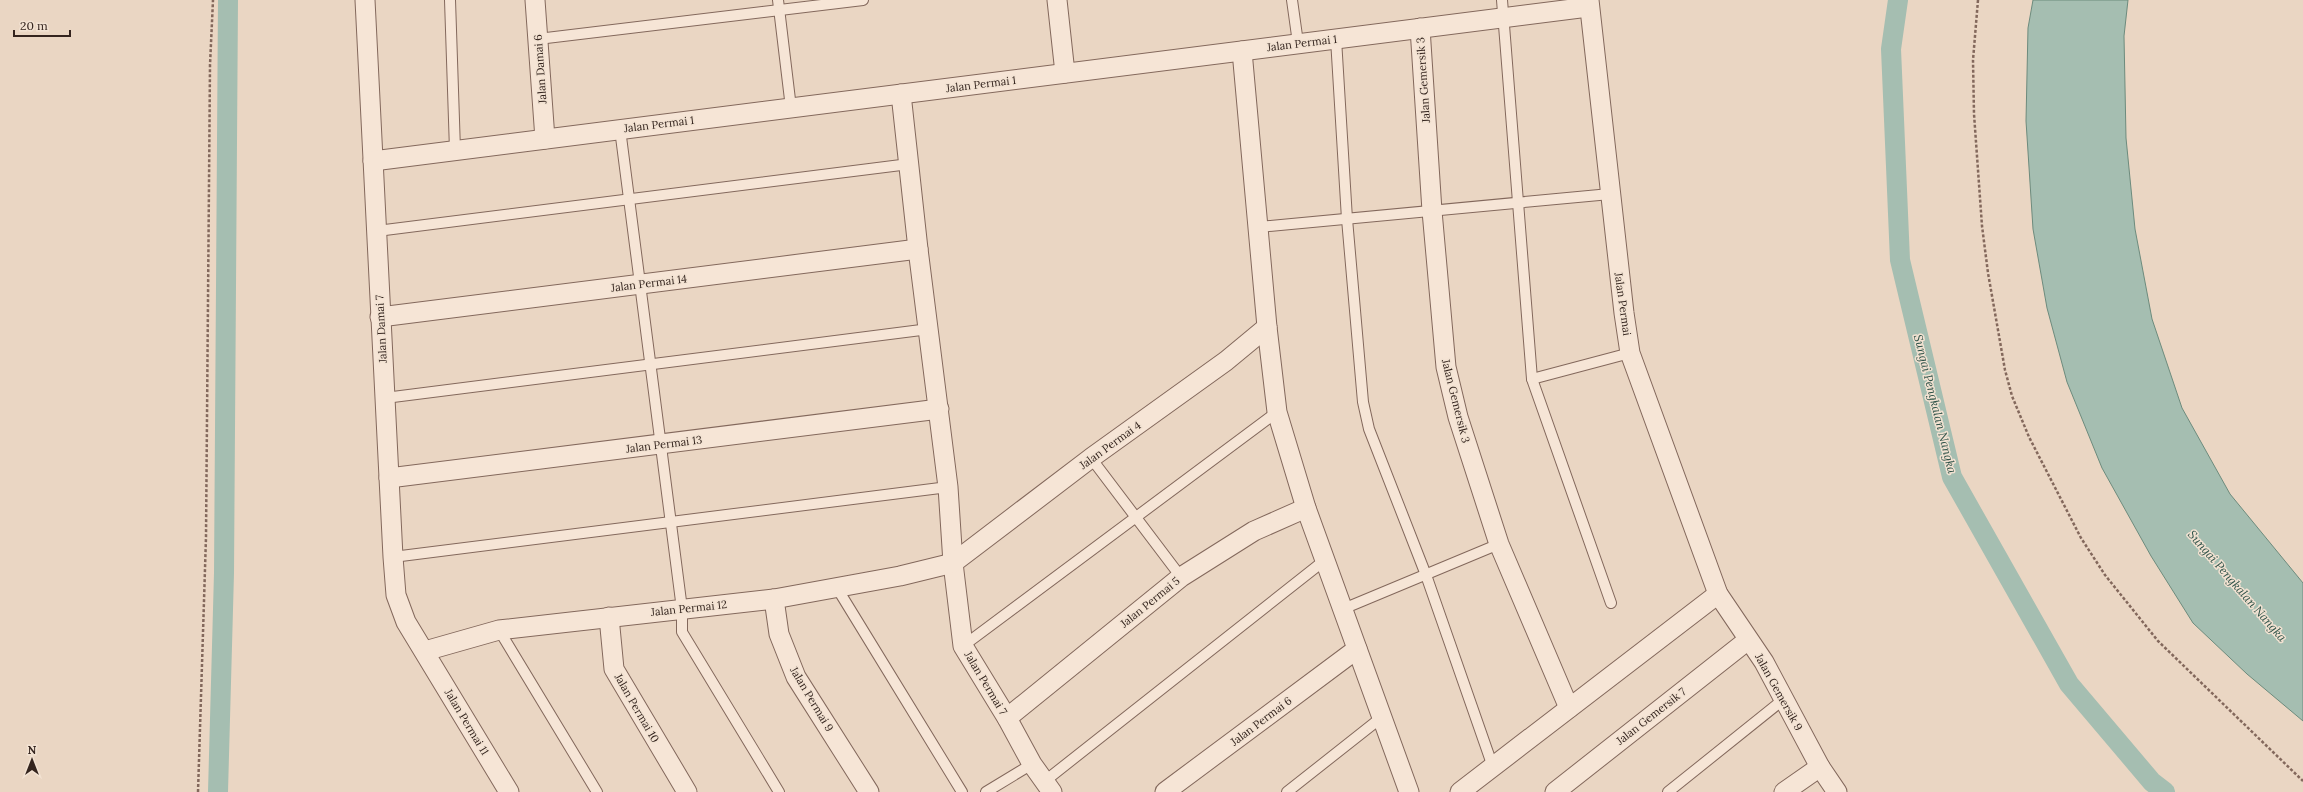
<svg xmlns="http://www.w3.org/2000/svg" width="2303" height="792" viewBox="0 0 2303 792" font-family="Lora,serif">
	<style>
		.water { fill: #a5beb1; stroke: #6d8b7d }
		.lines { fill: none; stroke-linecap: round; stroke-linejoin: round }
		.canal { stroke: #a5beb1; stroke-width: 20 }
		.service-casing { stroke: #83685c; stroke-width: 12 }
		.minor-casing { stroke: #83685c; stroke-width: 21 }
		.path { stroke: #83685c; stroke-width: 2.5; stroke-dasharray: 3 2; stroke-linecap: butt }
		.service { stroke: #f6e5d6; stroke-width: 10 }
		.minor { stroke: #f6e5d6; stroke-width: 19 }
		.labels { text-anchor: middle; stroke-width: 3; stroke-linejoin: round; paint-order: stroke }
		.street-label { font-size: 11px; fill: #34241e; stroke: #f2e2d2 }
		.water-label { font-size: 12px; font-style: italic; fill: #2f5349; stroke: #f2e2d2 }
	</style>
	<rect width="100%" height="100%" fill="#ead6c3"/>
	<path class="water" d="M2033,0H2128L2124,36L2126,138L2135,229L2152,319L2182,408L2230,494L2303,583V721L2247,674L2193,623L2151,556L2102,468L2067,382L2047,308L2033,229L2026,121L2028,28Z"/>
	<g class="lines">
		<g class="canal">
			<path d="M1898,0L1891,49L1900,260L1952,477L2069,684L2152,782L2165,792"/>
			<path d="M218,792L224,573L228,0"/>
		</g>
		<defs>
			<g id="service">
				<path d="M450,0L455,150"/>
				<path d="M778,0L791,108"/>
				<path d="M1292,0L1298,43"/>
				<path d="M1502,0L1532,379L1611,603"/>
				<path d="M538,39L863,0"/>
				<path d="M1336,39L1347,219L1363,402L1369,429L1426,575L1493,767"/>
				<path d="M620,129L682,609V632L779,792"/>
				<path d="M1259,227L1610,194"/>
				<path d="M377,231L909,164"/>
				<path d="M1532,379L1630,353"/>
				<path d="M385,398L929,329"/>
				<path d="M1091,458L1181,577"/>
				<path d="M393,557L948,487"/>
				<path d="M837,588L962,792"/>
				<path d="M1343,609L1499,544"/>
				<path d="M499,630L597,792"/>
				<path d="M963,646L1277,412"/>
				<path d="M1045,781L1325,560"/>
				<path d="M986,792L1032,764"/>
				<path d="M1287,792L1382,717"/>
				<path d="M1668,792L1784,699"/>
			</g>
			<g id="minor">
				<path d="M365,0L393,557L396,595L406,622L509,792"/>
				<path d="M535,0L545,139"/>
				<path d="M1057,0L1065,73"/>
				<path d="M1589,0L1624,313L1630,353L1718,594L1764,662L1820,767L1837,792"/>
				<path d="M1420,28L1432,211L1446,367L1458,417L1499,544L1569,708"/>
				<path d="M1242,51L1267,327L1277,412L1306,508L1409,792"/>
				<path d="M901,94L918,249L948,487L953,563L963,646L1007,718L1032,764L1052,792"/>
				<path d="M373,161L1588,7"/>
				<path d="M380,317L918,249"/>
				<path d="M389,478L939,409"/>
				<path d="M774,599L779,634L796,677L869,792"/>
				<path d="M609,617L614,669L687,792"/>
				<path d="M425,651L499,630L774,599L900,576L953,563L1091,458L1226,361L1267,327"/>
				<path d="M1007,718L1181,577L1254,531L1306,508"/>
				<path d="M1165,792L1357,649"/>
				<path d="M1460,792L1718,594"/>
				<path d="M1555,792L1748,640"/>
				<path d="M1784,792L1820,767"/>
			</g>
		</defs>
		<use href="#service" class="service-casing"/>
		<use href="#minor" class="minor-casing"/>
		<g class="path">
			<path d="M1978,0L1973,60L1974,114L1982,226L1988,273L2005,370L2012,396L2029,437L2081,538L2105,575L2158,641L2303,781"/>
			<path d="M198,792L206,537L210,65L213,0"/>
		</g>
		<use href="#service" class="service"/>
		<use href="#minor" class="minor"/>
	</g>
	<g class="labels">
		<g class="street-label">
			<text transform="translate(1302 43) rotate(-7)" y="4">Jalan Permai 1</text>
			<text transform="translate(540 69) rotate(-94)" y="4">Jalan Damai 6</text>
			<text transform="translate(1423 80) rotate(-94)" y="4">Jalan Gemersik 3</text>
			<text transform="translate(981 84) rotate(-7)" y="4">Jalan Permai 1</text>
			<text transform="translate(659 124) rotate(-7)" y="4">Jalan Permai 1</text>
			<text transform="translate(649 283) rotate(-7)" y="4">Jalan Permai 14</text>
			<text transform="translate(1623 304) rotate(82)" y="4">Jalan Permai</text>
			<text transform="translate(381 329) rotate(-93)" y="4">Jalan Damai 7</text>
			<text transform="translate(1456 401) rotate(76)" y="4">Jalan Gemersik 3</text>
			<text transform="translate(664 444) rotate(-7)" y="4">Jalan Permai 13</text>
			<text transform="translate(1110 445) rotate(-36)" y="4">Jalan Permai 4</text>
			<text transform="translate(1150 602) rotate(-39)" y="4">Jalan Permai 5</text>
			<text transform="translate(689 608) rotate(-6)" y="4">Jalan Permai 12</text>
			<text transform="translate(986 683) rotate(59)" y="4">Jalan Permai 7</text>
			<text transform="translate(1779 692) rotate(61)" y="4">Jalan Gemersik 9</text>
			<text transform="translate(812 699) rotate(59)" y="4">Jalan Permai 9</text>
			<text transform="translate(637 708) rotate(60)" y="4">Jalan Permai 10</text>
			<text transform="translate(1651 716) rotate(-38)" y="4">Jalan Gemersik 7</text>
			<text transform="translate(1261 721) rotate(-37)" y="4">Jalan Permai 6</text>
			<text transform="translate(467 722) rotate(59)" y="4">Jalan Permai 11</text>
		</g>
		<g class="water-label">
			<text transform="translate(1935 404) rotate(76)" y="4">Sungai Pengkalan Nangka</text>
			<text transform="translate(2237 586) rotate(49)" y="4">Sungai Pengkalan Nangka</text>
		</g>
	</g>
	<g transform="translate(32 760)" stroke="#f2e2d2" stroke-width="3" paint-order="stroke">
	<path d="M0-3L7 15L0 10L-7 15Z" fill="#34241e"/>
	<text y="-6" font-size="11" font-weight="bold" text-anchor="middle" fill="#34241e">N</text>
	</g>
	<path d="M14 30v6h56v-6" fill="none" stroke="#34241e" stroke-width="2"/>
	<text x="20" y="30" font-size="12" fill="#34241e" stroke="#f2e2d2" stroke-width="3" paint-order="stroke">20 m</text>
</svg>
